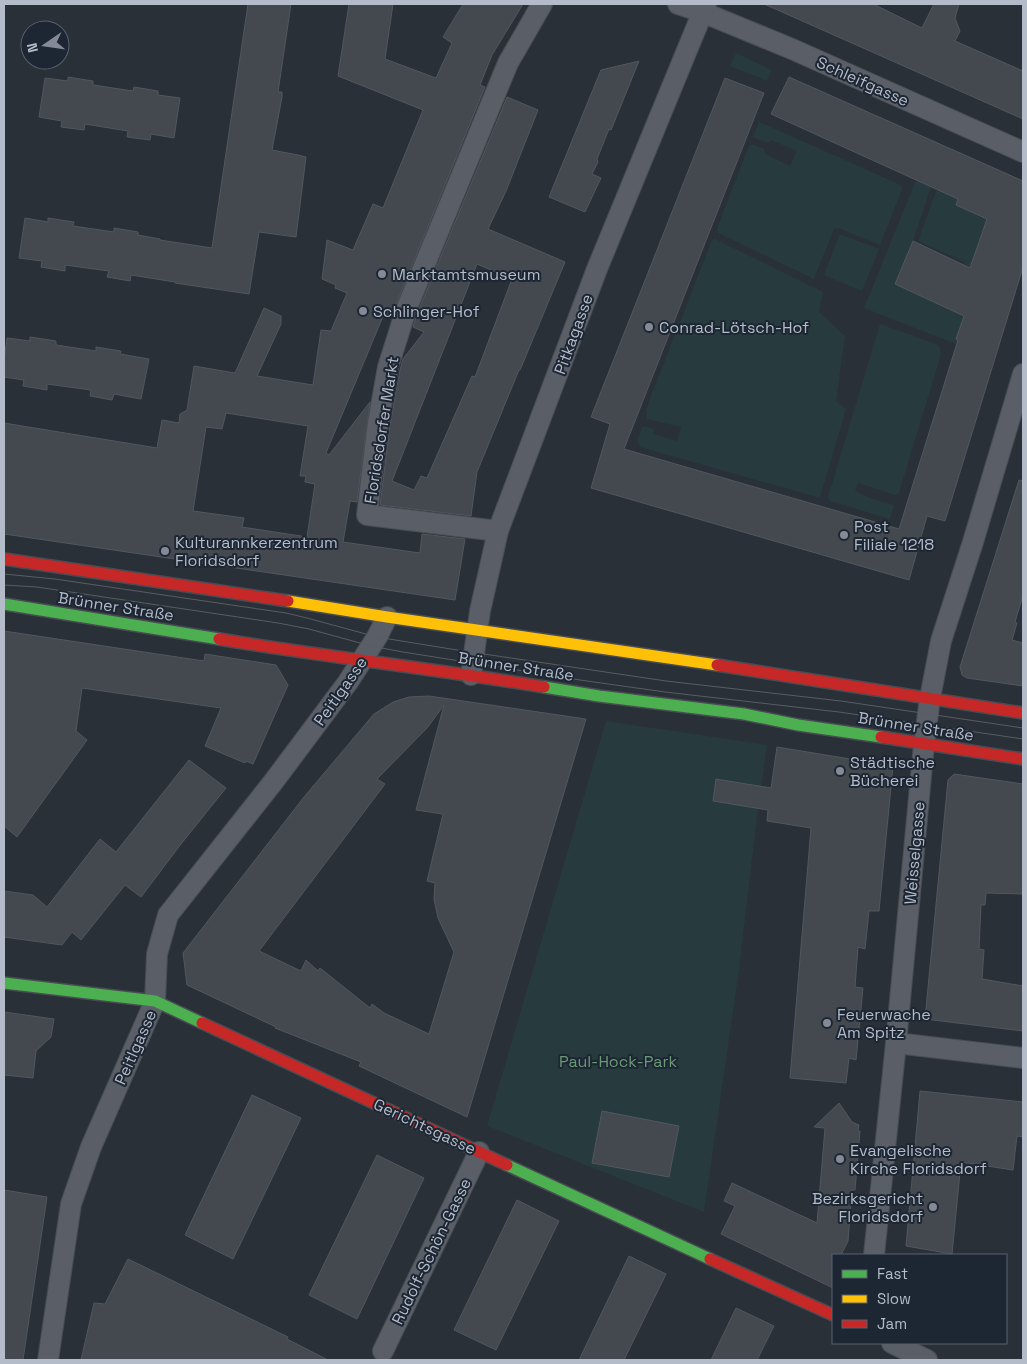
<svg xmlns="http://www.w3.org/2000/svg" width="1027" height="1364" viewBox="0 0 1027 1364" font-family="'Space Grotesk',sans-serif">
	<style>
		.green { fill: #273a3e }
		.building { fill: #444950; stroke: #52575f; fill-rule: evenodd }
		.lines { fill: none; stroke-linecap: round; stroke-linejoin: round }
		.street-casing { stroke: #484c53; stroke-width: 22 }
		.fast-casing { stroke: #484c53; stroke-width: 14 }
		.slow-casing { stroke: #484c53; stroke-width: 14 }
		.jam-casing { stroke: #484c53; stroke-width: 14 }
		.street { stroke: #5a5e66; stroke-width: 20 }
		.fast { stroke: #4caf50; stroke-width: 11 }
		.slow { stroke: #ffc107; stroke-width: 11 }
		.jam { stroke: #c62828; stroke-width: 11 }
		.tram { stroke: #595d64; stroke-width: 1 }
		.poi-dot { fill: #848b96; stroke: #1d2633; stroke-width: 2 }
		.labels { text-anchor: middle; stroke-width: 4; stroke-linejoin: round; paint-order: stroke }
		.street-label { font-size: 16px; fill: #b4bcc9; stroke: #1d2633 }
		.poi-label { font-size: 16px; fill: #b4bcc9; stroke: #1d2633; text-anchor: start }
		.park-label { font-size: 16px; fill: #6b9a76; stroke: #1d2633 }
	</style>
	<rect width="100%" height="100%" fill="#2a3038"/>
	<g class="green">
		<path d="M736,53L772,70L767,81L730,66Z"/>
		<path d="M759,122L901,185L902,190L880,245L838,228L834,229L814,279L718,233L717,228L749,146L752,144L764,149L765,154L790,166L797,151L771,140L768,143L753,137Z"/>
		<path d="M916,180L931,187L913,241L895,283L964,315L956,339L958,340L956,344L864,308Z"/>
		<path d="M937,189L958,199L956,205L969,211L991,215C977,235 976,268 971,292L961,280L966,266L964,265L965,262L918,241Z"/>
		<path d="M840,234L879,249L862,291L824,275Z"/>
		<path d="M715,239L823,292L819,312L845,336L836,401L846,409L820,498L640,447L637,440L643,426L654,429L653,434L677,441L681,427L647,419L646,409L712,240Z"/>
		<path d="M880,324L936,344L940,348L941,354L899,493L895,495L858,483L855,491L872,499L894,505L890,519L830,501L828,497Z"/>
		<path d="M606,721L767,745L761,787L716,779L713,801L758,808L739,970L704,1212L487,1126Z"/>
	</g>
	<g class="building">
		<path d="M248,4H291L278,92H282V97L272,150L298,155L306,157L296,237L259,232L249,294L175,283V282L131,275L130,281L107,277L109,271L65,265V271L41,267L42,261L19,258L25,218L48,222V218L74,222L73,226L114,232V228L138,232V235L160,239V240L212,248Z"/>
		<path d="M349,4H393L385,59L436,78L452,43L443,37L463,4H523L492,55L480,85L485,87L391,317L384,314L326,453L329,455L370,402L357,502L350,501L343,542L420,553L422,534L465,539L455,600L4,534V423L157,448L162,420L179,423L180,414L187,410L194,366L235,373L264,308L281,316V324L257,376L313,385L321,330L331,331L347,293L335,288L336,285L322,279L327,240L353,250L373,204L383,208L423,110L338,76ZM226,413L308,426L300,476H306L305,482L315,484L307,537L242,527L244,518L193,511L206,427L222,429Z"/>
		<path d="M764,4H873L922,28L934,4H959L955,18L960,31L955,41L1023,71V119Z"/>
		<path d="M639,61L611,130L609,129L597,159L598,162L592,174L601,178L585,212L549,197L601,70Z"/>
		<path d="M68,77L93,81V85L133,91L134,87L158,91V95L180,98L174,138L151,134L150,140L127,137L128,131L85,124L84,130L61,127L62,121L39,117L45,78L68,81Z"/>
		<path d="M789,77L1023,181V267L945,521L927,516L909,580L591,488L610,424L591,417L725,78L764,93L624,449L899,529L958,340L956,339L964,316L895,284L913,241L970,268L987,219L956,205L958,199L771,114Z"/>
		<path d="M507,97L538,110L506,191L488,229L565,262L520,370H519L477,472L471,516L380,505L390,425L400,370L403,359L424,332L413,327L417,314ZM477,264L512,279L475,377L472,376L427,478L421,476L414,490L392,481Z"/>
		<path d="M30,337L56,341V345L96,351V347L121,351L120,354L149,359L141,399L114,394L112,400L90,396L91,390L47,384V390L23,386L24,380L4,377V361L7,338L30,341Z"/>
		<path d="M1019,480L1023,481V595L1015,622L1017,623L1012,640L1023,643V686L967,678L962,675L960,667Z"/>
		<path d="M4,631L204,661L205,654L276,665L288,685L253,764L246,761L245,763L205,746L221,708L82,688L76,731L87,740L17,837L4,826Z"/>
		<path d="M429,696L586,719L467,1117L359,1066L361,1062L275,1028L276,1027L187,985L183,953L304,797L374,714L393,702L409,697ZM444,705L416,810L443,814L427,881L435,883L434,899L438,918L454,952L429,1034L384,1013L372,1004L370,1008L320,968L318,971L306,960L301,971L259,951L385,784L377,779L427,728Z"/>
		<path d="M777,747L893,766L879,911H869L865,949L858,947L855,987L863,988L856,1060L849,1058L846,1083L790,1078L811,828L767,821L768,810L713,801L716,779L771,788Z"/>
		<path d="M189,760L226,788L181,844L141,897L125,885L81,940L72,932L62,945L4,937V891L33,895L47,907L100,839L116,852Z"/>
		<path d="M954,774L1023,784V894L986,893L985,905H981L979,949L984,950L982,979L1023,986V1031L925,1019L948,780Z"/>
		<path d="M4,1012L54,1019L51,1037L36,1051L33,1078L4,1075Z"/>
		<path d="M920,1091L1023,1102V1137L1017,1136L1013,1170L961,1162L952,1254L906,1246Z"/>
		<path d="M252,1095L301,1118L233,1259L185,1235Z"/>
		<path d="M839,1103L852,1122L859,1125L858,1131H860L855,1190H852L848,1241L841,1255H833V1288L721,1234L735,1206L724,1201L732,1183L817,1223L825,1128L814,1127Z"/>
		<path d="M602,1111L679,1126L669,1177L592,1163Z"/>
		<path d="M377,1155L424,1178L357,1319L309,1295Z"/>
		<path d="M4,1190L47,1197L23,1360H4Z"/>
		<path d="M517,1200L559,1221L496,1350L454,1330Z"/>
		<path d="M629,1256L666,1274L624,1360H579Z"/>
		<path d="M128,1259L288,1337L287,1339L328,1360H81L94,1303L105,1304Z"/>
		<path d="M736,1308L774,1326L757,1360H711Z"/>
	</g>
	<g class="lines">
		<defs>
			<g id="street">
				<path d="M678,4L702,12L792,49L1023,152"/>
				<path d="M498,531L367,515L378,423L388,367L406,310L508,63L542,4"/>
				<path d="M471,675L480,611L498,531L597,269L706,4"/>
				<path d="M896,1043L1023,1058"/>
				<path d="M874,1255L896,1043L924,744L930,698L941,641L973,542L1023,374"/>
				<path d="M892,1343L927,1360"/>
				<path d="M383,1351L479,1152"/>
				<path d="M48,1360L71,1204L91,1147L155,1001L157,954L168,915L274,781L348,682L377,637L387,617"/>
			</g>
			<g id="fast">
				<path d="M4,604L219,639"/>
				<path d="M544,687L599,696L744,714L798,725L881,737"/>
				<path d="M4,983L155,1001L202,1023"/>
				<path d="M507,1165L710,1259"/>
			</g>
			<path id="slow" d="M288,601L387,617L717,665"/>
			<g id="jam">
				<path d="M4,559L288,601"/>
				<path d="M219,639C327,657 436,669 544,687"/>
				<path d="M717,665L1023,713"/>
				<path d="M881,737L1023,759"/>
				<path d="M202,1023L507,1165"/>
				<path d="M710,1259L833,1315"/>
			</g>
		</defs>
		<use href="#street" class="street-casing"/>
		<use href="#fast" class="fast-casing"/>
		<use href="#slow" class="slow-casing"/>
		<use href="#jam" class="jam-casing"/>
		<use href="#street" class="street"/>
		<use href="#fast" class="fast"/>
		<use href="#slow" class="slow"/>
		<use href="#jam" class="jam"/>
		<g class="tram">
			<path d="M4,574L55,579L286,613L307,618L377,637L457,650L666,681L841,701L1023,728"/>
			<path d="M4,585L37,587L278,623L309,629L371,646L403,652L580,680L665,692L839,712L1023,739"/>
		</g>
	</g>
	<g class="poi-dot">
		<circle cx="382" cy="274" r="5"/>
		<circle cx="363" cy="311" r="5"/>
		<circle cx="649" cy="327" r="5"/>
		<circle cx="844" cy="535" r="5"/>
		<circle cx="165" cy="551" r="5"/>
		<circle cx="840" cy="771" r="5"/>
		<circle cx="827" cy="1023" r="5"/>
		<circle cx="840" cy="1159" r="5"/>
		<circle cx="933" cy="1207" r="5"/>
	</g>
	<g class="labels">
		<g class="street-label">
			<text transform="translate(863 81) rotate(24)" y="6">Schleifgasse</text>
			<text transform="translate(573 334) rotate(-70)" y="6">Pitkagasse</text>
			<text transform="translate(381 430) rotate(-81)" y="6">Floridsdorfer Markt</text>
			<text transform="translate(116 606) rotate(9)" y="6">Brünner Straße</text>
			<text transform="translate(516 666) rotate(9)" y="6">Brünner Straße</text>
			<text transform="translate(340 691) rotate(-55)" y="6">Peitlgasse</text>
			<text transform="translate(916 726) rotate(9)" y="6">Brünner Straße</text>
			<text transform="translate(914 853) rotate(-85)" y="6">Weisselgasse</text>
			<text transform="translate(135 1047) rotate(-66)" y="6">Peitlgasse</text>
			<text transform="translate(425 1126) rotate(25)" y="6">Gerichtsgasse</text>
			<text transform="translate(431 1251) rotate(-64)" y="6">Rudolf-Schön-Gasse</text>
		</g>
		<g class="poi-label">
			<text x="392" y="280">Marktamtsmuseum</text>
			<text x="373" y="317">Schlinger-Hof</text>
			<text x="659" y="333">Conrad-Lötsch-Hof</text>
			<text x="854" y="532">Post<tspan x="854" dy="18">Filiale 1218</tspan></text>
			<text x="175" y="548">Kulturannkerzentrum<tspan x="175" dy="18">Floridsdorf</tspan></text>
			<text x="850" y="768">Städtische<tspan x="850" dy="18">Bücherei</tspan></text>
			<text x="837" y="1020">Feuerwache<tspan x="837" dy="18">Am Spitz</tspan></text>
			<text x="850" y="1156">Evangelische<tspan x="850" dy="18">Kirche Floridsdorf</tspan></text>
			<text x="923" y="1204" text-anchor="end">Bezirksgericht<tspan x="923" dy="18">Floridsdorf</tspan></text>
		</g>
		<g class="park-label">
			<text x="618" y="1067">Paul-Hock-Park</text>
		</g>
	</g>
	<rect width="1027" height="1364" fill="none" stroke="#b4bcc9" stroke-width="10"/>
	<rect x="832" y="1254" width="175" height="90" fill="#1d2633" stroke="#59626f"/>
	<rect x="842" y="1270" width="25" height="8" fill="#4caf50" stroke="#59626f"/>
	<text x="877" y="1279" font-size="15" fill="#b4bcc9">Fast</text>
	<rect x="842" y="1295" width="25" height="8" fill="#ffc107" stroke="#59626f"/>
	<text x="877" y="1304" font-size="15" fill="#b4bcc9">Slow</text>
	<rect x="842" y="1320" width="25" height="8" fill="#c62828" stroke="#59626f"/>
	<text x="877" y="1329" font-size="15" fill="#b4bcc9">Jam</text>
	<g transform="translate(45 45) rotate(257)"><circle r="24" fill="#1d2633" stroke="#59626f"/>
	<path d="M0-4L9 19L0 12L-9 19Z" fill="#848b96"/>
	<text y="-8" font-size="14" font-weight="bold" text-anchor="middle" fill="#b4bcc9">N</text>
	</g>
</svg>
